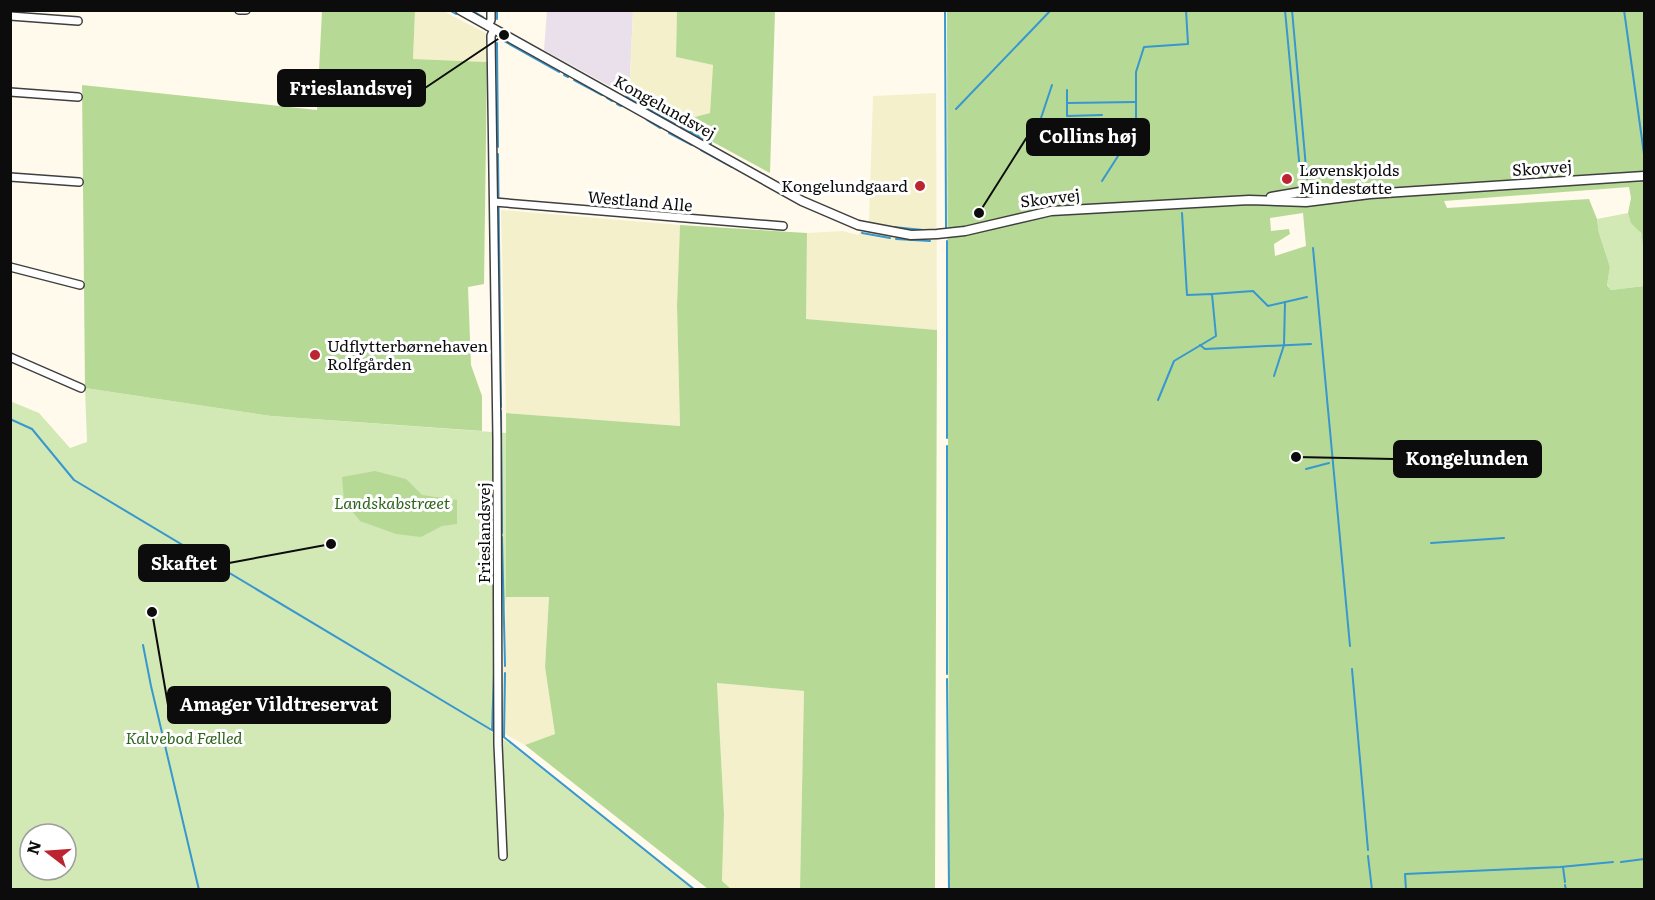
<svg xmlns="http://www.w3.org/2000/svg" width="1655" height="900" viewBox="0 0 1655 900" font-family="Literata,serif">
	<style>
		.industrial { fill: #eae0eb }
		.farmland { fill: #f4f0cc }
		.green { fill: #d2e9b5; fill-rule: evenodd }
		.forest { fill: #b6da95; fill-rule: evenodd }
		.lines { fill: none; stroke-linecap: round; stroke-linejoin: round }
		.stream { stroke: #3797ce; stroke-width: 2 }
		.minor-casing { stroke: #3f3f3f; stroke-width: 10 }
		.tertiary-casing { stroke: #3f3f3f; stroke-width: 11 }
		.minor { stroke: #fff; stroke-width: 7 }
		.tertiary { stroke: #fff; stroke-width: 8 }
		.poi-dot { fill: #bc2431; stroke: #fff; stroke-width: 2 }
		.labels { text-anchor: middle; stroke-width: 6; stroke-linejoin: round; paint-order: stroke }
		.street-label { font-size: 16px; fill: #0c0c0c; stroke: #fff }
		.poi-label { font-size: 16px; fill: #0c0c0c; stroke: #fff; text-anchor: start }
		.park-label { font-size: 16px; font-style: italic; fill: #2e641d; stroke: #fff }
		.leader { fill: none; stroke: #0c0c0c; stroke-width: 2 }
		.callout-dot { fill: #0c0c0c; stroke: #fff; stroke-width: 2 }
		.callout { fill: #0c0c0c; stroke: #0c0c0c; stroke-width: 2 }
		.callout-label { font-size: 18px; text-anchor: middle; font-weight: bold; fill: #fff }
	</style>
	<rect width="100%" height="100%" fill="#fffaeb"/>
	<path class="industrial" d="M547,11H633L630,78L624,94L544,50Z"/>
	<g class="farmland">
		<path d="M415,11H443L486,33L487,62L413,59Z"/>
		<path d="M633,11H677L676,57L713,65L710,113L676,122L624,94L630,78Z"/>
		<path d="M936,93L937,330L805,319L807,233L843,231L858,235L869,221L873,96Z"/>
		<path d="M501,210L680,225L677,306L680,426L506,413Z"/>
		<path d="M506,597H549L545,667L555,734L525,745L501,732Z"/>
		<path d="M717,683L804,691L800,889H731L722,882L724,814Z"/>
	</g>
	<g class="green">
		<path d="M1628,213C1632,224 1637,226 1641,234C1648,248 1644,270 1644,286L1611,290L1607,284L1610,267L1599,233L1597,219Z"/>
		<path d="M85,388L271,416L506,433V597L490,731L509,743L696,889H11L10,401L39,413L70,448L87,442ZM30,834H66V870H30Z"/>
	</g>
	<g class="forest">
		<path d="M322,11H415L413,59L487,62L484,284L468,287L471,365L482,396V431L271,416L85,388L82,85L317,110Z"/>
		<path d="M677,11H775L770,173L676,122L710,113L713,65L676,57Z"/>
		<path d="M947,11H1644V251L1641,233L1631,223L1628,213L1631,198L1629,187L1444,201L1447,208L1589,199L1597,219L1599,233L1610,267L1607,285L1611,290L1644,286V889H949ZM1303,213L1306,246L1275,256L1274,244L1290,234L1289,229L1271,231L1270,218Z"/>
		<path d="M680,225L807,233L806,319L937,330L935,889H800L804,691L717,683L724,814L722,881L731,889H708L525,745L555,734L545,667L549,597H506V413L680,426L677,306Z"/>
		<path d="M375,471L406,479L422,495L457,500V524L442,526L421,537L396,534L360,521L344,501L342,477Z"/>
	</g>
	<g class="lines">
		<g class="stream">
			<path d="M449,10L456,14"/>
			<path d="M471,10L483,17"/>
			<path d="M497,10V19"/>
			<path d="M945,10L946,229"/>
			<path d="M1285,10L1300,171"/>
			<path d="M1292,10L1307,179"/>
			<path d="M1624,10L1644,154"/>
			<path d="M504,41L559,72"/>
			<path d="M497,43L498,147"/>
			<path d="M564,75L568,77"/>
			<path d="M574,80L602,95"/>
			<path d="M1067,90V103"/>
			<path d="M626,96L675,124"/>
			<path d="M607,98L612,101"/>
			<path d="M617,104L621,106"/>
			<path d="M956,109L1051,10"/>
			<path d="M1102,115L1067,116V103L1136,102"/>
			<path d="M647,120L660,128"/>
			<path d="M681,127L711,143"/>
			<path d="M1037,130L1052,85"/>
			<path d="M669,133L692,145"/>
			<path d="M701,150L732,167"/>
			<path d="M498,154L501,407"/>
			<path d="M1102,181L1136,128V72L1144,47L1188,44L1186,10"/>
			<path d="M893,227L923,230"/>
			<path d="M862,233L890,238"/>
			<path d="M896,239L930,241"/>
			<path d="M947,241V438"/>
			<path d="M1313,248L1350,646"/>
			<path d="M1212,294L1253,291L1268,306L1307,297"/>
			<path d="M1200,345L1205,349L1311,344"/>
			<path d="M1274,376L1284,345L1285,302"/>
			<path d="M1158,400L1174,361L1216,336L1212,294L1187,295L1182,213"/>
			<path d="M501,411L502,533"/>
			<path d="M10,419L32,429L74,480L495,732"/>
			<path d="M493,445L494,475"/>
			<path d="M947,446V674"/>
			<path d="M1306,469L1329,463"/>
			<path d="M502,537L505,666"/>
			<path d="M1431,543L1504,538"/>
			<path d="M143,645L151,686L199,890"/>
			<path d="M1352,669L1368,850"/>
			<path d="M947,679L949,890"/>
			<path d="M492,730L494,673"/>
			<path d="M500,734L695,890"/>
			<path d="M504,737L505,673"/>
			<path d="M1368,856L1372,890"/>
			<path d="M1621,862L1644,859"/>
			<path d="M1563,867L1565,882"/>
			<path d="M1565,885L1566,890"/>
			<path d="M1406,890L1405,874L1560,867L1613,862"/>
		</g>
		<defs>
			<g id="minor">
				<path d="M239,10H246"/>
				<path d="M10,16L78,21"/>
				<path d="M488,26L491,20V10"/>
				<path d="M494,29L491,36L497,439L498,744L503,856"/>
				<path d="M10,92L78,97"/>
				<path d="M10,177L79,182"/>
				<path d="M494,202L783,226"/>
				<path d="M10,267L80,285"/>
				<path d="M10,357L81,388"/>
			</g>
			<g id="tertiary">
				<path d="M460,10L802,201L858,225L911,235L937,234L965,231L1051,211L1249,200L1306,202L1370,194L1644,176"/>
				<path d="M1271,197L1306,191L1345,193"/>
			</g>
		</defs>
		<use href="#minor" class="minor-casing"/>
		<use href="#tertiary" class="tertiary-casing"/>
		<use href="#minor" class="minor"/>
		<use href="#tertiary" class="tertiary"/>
	</g>
	<g class="poi-dot">
		<circle cx="1287" cy="179" r="6"/>
		<circle cx="920" cy="186" r="6"/>
		<circle cx="315" cy="355" r="6"/>
	</g>
	<g class="labels">
		<g class="street-label">
			<text transform="translate(665 107) rotate(29)" y="6">Kongelundsvej</text>
			<text transform="translate(1542 168) rotate(-4)" y="6">Skovvej</text>
			<text transform="translate(1050 198) rotate(-7)" y="6">Skovvej</text>
			<text transform="translate(640 201) rotate(5)" y="6">Westland Alle</text>
			<text transform="translate(484 533) rotate(-90)" y="6">Frieslandsvej</text>
		</g>
		<g class="poi-label">
			<text x="1299" y="176">Løvenskjolds<tspan x="1299" dy="18">Mindestøtte</tspan></text>
			<text x="908" y="192" text-anchor="end">Kongelundgaard</text>
			<text x="327" y="352">Udflytterbørnehaven<tspan x="327" dy="18">Rolfgården</tspan></text>
		</g>
		<g class="park-label">
			<text x="392" y="509">Landskabstræet</text>
			<text x="184" y="744">Kalvebod Fælled</text>
		</g>
	</g>
	<path class="leader" d="M504 35L425 88M979 213L1027 137M1296 457L1394 459M331 544L229 563M152 612L168 705"/>
	<g class="callout-dot">
		<circle cx="504" cy="35" r="6"/>
		<circle cx="979" cy="213" r="6"/>
		<circle cx="1296" cy="457" r="6"/>
		<circle cx="331" cy="544" r="6"/>
		<circle cx="152" cy="612" r="6"/>
	</g>
	<g class="callout">
		<rect x="278" y="70" width="147" height="36" rx="6"/>
		<rect x="1027" y="119" width="122" height="36" rx="6"/>
		<rect x="1394" y="441" width="147" height="36" rx="6"/>
		<rect x="139" y="545" width="90" height="36" rx="6"/>
		<rect x="168" y="687" width="222" height="36" rx="6"/>
	</g>
	<g class="callout-label">
		<text x="351" y="95">Frieslandsvej</text>
		<text x="1088" y="143">Collins høj</text>
		<text x="1467" y="465">Kongelunden</text>
		<text x="184" y="570">Skaftet</text>
		<text x="279" y="711">Amager Vildtreservat</text>
	</g>
	<rect width="1655" height="900" fill="none" stroke="#0c0c0c" stroke-width="24"/>
	<g transform="translate(48 852) rotate(287)"><circle r="28" fill="#ffffff" stroke="#9e9e9e" stroke-width="1.5"/>
	<path d="M0-4.5L10 22L0 15L-10 22Z" fill="#bc2431"/>
	<text y="-9" font-size="16" font-weight="bold" text-anchor="middle" fill="#0c0c0c">N</text>
	</g>
</svg>
